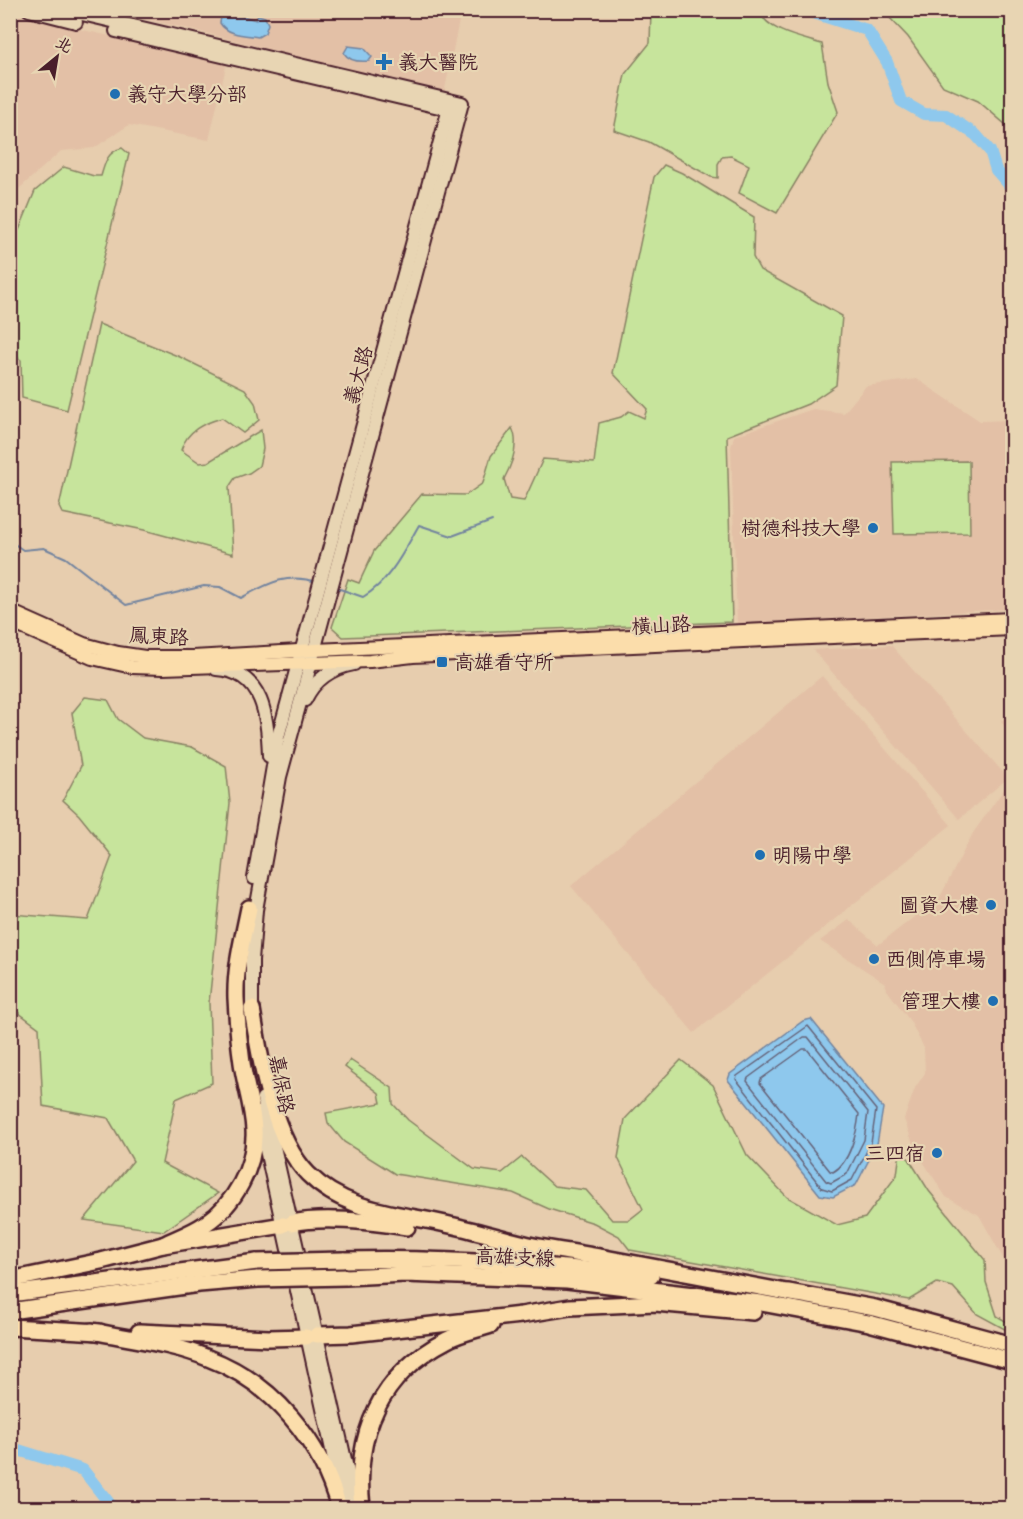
<svg xmlns="http://www.w3.org/2000/svg" width="1023" height="1519" viewBox="0 0 1023 1519" font-family="Delius,'LXGW WenKai TC',sans-serif">
	<style>
		.built { fill: #e3c0a6 }
		.green { fill: #c7e49c; stroke: #888264; stroke-width: 1.5 }
		.water { fill: #8ec8ed; stroke: #73849f; stroke-width: 1.5 }
		.lines { fill: none; stroke-linecap: round; stroke-linejoin: round }
		.shore { stroke: #656379; stroke-width: 1.5 }
		.stream { stroke: #73849f; stroke-width: 2 }
		.river { stroke: #8ec8ed; stroke-width: 12 }
		.secondary-casing { stroke: #4a1f2b; stroke-width: 16 }
		.primary-casing { stroke: #4a1f2b; stroke-width: 16 }
		.highway-casing { stroke: #4a1f2b; stroke-width: 20 }
		.secondary { stroke: #e8d5b3; stroke-width: 12 }
		.primary { stroke: #fbddab; stroke-width: 12 }
		.highway { stroke: #fbddab; stroke-width: 15 }
		.highway-bridge-casing { stroke: #4a1f2b; stroke-width: 20; stroke-linecap: butt }
		.highway-bridge { stroke: #fbddab; stroke-width: 15 }
		.poi-dot { fill: #1f6fb2; stroke: #e8d5b3; stroke-width: 2 }
		.labels { text-anchor: middle; stroke-width: 4.5; stroke-linejoin: round; paint-order: stroke }
		.poi-label { font-size: 20px; fill: #4a1f2b; stroke: #e8d5b3; text-anchor: start }
		.street-label { font-size: 20px; fill: #4a1f2b; stroke: #e8d5b3 }
	</style>
	<rect width="100%" height="100%" fill="#e7cdae"/>
	<filter id="ink" filterUnits="userSpaceOnUse"><feTurbulence type="fractalNoise" baseFrequency=".0167" numOctaves="2"/><feDisplacementMap in="SourceGraphic" scale="12" xChannelSelector="R" yChannelSelector="G"/><feConvolveMatrix kernelMatrix="1 2 1 2 8 2 1 2 1" color-interpolation-filters="sRGB"/></filter>
	<g filter="url(#ink)">
		<g class="built">
			<path d="M109,11H461L444,94L193,30Z"/>
			<path d="M11,14L227,62L209,140L129,125L94,148L61,151L11,196Z"/>
			<path d="M917,379L980,421L1012,420V609L737,624L731,447L734,436L813,409L844,413L866,386Z"/>
			<path d="M891,645L1008,778L959,819L813,650Z"/>
			<path d="M822,676L951,825L694,1033L571,886Z"/>
			<path d="M1012,713V739L1001,721Z"/>
			<path d="M1012,778V1274L979,1215L946,1197L915,1149L904,1119L915,1088L925,1073L924,1048L910,1021L887,990L885,983L820,941L849,920L878,945L940,897L973,833Z"/>
		</g>
		<g class="green">
			<path d="M651,11H758C771,33 799,37 822,44L828,82L838,112L777,213L739,193L749,165L731,156L722,157L718,164V178L711,177L649,142L614,130L625,74L650,43Z"/>
			<path d="M872,11H1012V130L978,101L943,86L908,37L888,16Z"/>
			<path d="M122,148L129,154L67,410L22,398L21,360L11,352V231L19,230L35,191L64,167L94,176H101C105,163 107,152 122,148Z"/>
			<path d="M664,165L682,173L754,217L753,257L760,270L842,316L836,385L808,404L727,436L732,622L343,637L332,627L348,579L359,583L374,551L422,494L466,495L483,483L491,456L512,428C520,444 512,464 504,479L510,499L524,501L543,459L594,463L599,423L621,417L629,411L644,418L647,409L613,373L654,177Z"/>
			<path d="M99,324L180,357L245,389L255,403L259,420L243,433L222,418C204,423 187,430 181,450L200,463L208,462L261,430L263,449L259,466L249,473L235,478L229,487L233,554L144,530L62,513L59,507Z"/>
			<path d="M969,461L970,533L894,534L892,462Z"/>
			<path d="M85,697L108,700L118,719L143,738L192,747L226,766L230,803L209,1003L212,1083L176,1099L162,1163L218,1193L164,1231L84,1220L133,1161L108,1118L43,1106L39,1028L11,1007V914L88,920L112,856L79,815L63,800L81,766L72,713Z"/>
			<path d="M350,1060L392,1088L393,1104L408,1120L474,1169L502,1173L522,1157L554,1186L586,1190L612,1220H629L643,1209L618,1158L625,1119L681,1060L713,1085L747,1155L787,1197L837,1225L865,1218L897,1175L900,1152L909,1159L929,1191L985,1260L986,1282L997,1316L1012,1325V1333L977,1314L953,1287L937,1283L909,1300L630,1250L619,1236L594,1223L549,1209L513,1193L395,1174L344,1142L328,1123L326,1113L381,1103L379,1093L345,1067Z"/>
		</g>
		<g class="water">
			<path d="M236,10V14L256,20L258,15L265,17L268,24L265,33L258,37C245,35 227,35 220,23L221,17L225,11Z"/>
			<path d="M348,46L364,48L372,57L369,61C360,62 349,61 344,53Z"/>
			<path d="M811,1019L883,1108L877,1144L856,1185L833,1197L820,1195L728,1080L730,1074L803,1021Z"/>
		</g>
		<g class="lines">
			<g class="shore">
				<path d="M808,1026L876,1110L871,1143L852,1180L832,1191L822,1188L736,1079L737,1076Z"/>
				<path d="M804,1037H808L868,1112L864,1140L847,1174L831,1183L826,1181L747,1081L748,1078Z"/>
				<path d="M803,1049H807L859,1114C857,1132 850,1163 833,1172L830,1171L760,1083L761,1079Z"/>
			</g>
			<g class="stream">
				<path d="M10,470L14,476L10,484"/>
				<path d="M10,541L23,550L44,548L66,558L126,605L204,586L220,587L241,598C267,584 287,572 317,582"/>
				<path d="M337,588L363,597C390,581 404,551 419,525L452,536L492,521"/>
			</g>
			<g class="river">
				<path d="M804,10L867,30L887,62L901,101L924,114L946,115L976,135L990,151L996,170L1011,187L1012,186"/>
				<path d="M10,1450L15,1449L83,1470L113,1508"/>
			</g>
			<defs>
				<g id="secondary">
					<path d="M29,10L76,22"/>
					<path d="M65,10L462,103L280,777L256,910L252,960V1018"/>
					<path d="M116,31L456,111"/>
					<path d="M216,669C264,671 268,719 269,756"/>
					<path d="M305,700C315,679 332,668 354,664"/>
					<path d="M254,878L278,737L451,101"/>
					<path d="M263,1098L356,1508"/>
					<path d="M258,1113L343,1500"/>
				</g>
				<g id="primary">
					<path d="M10,611L84,644L118,653L145,657H193L315,650L1012,619"/>
					<path d="M10,622L92,658L132,667L163,668L370,661L413,656L1012,629"/>
				</g>
				<g id="highway">
					<path d="M252,1009C260,1058 272,1138 308,1174C347,1213 400,1213 450,1225C478,1231 506,1240 534,1246C559,1251 585,1254 610,1259C672,1271 735,1282 797,1294"/>
					<path d="M292,1223C323,1216 375,1222 407,1227"/>
					<path d="M163,1245C177,1238 192,1233 205,1224C234,1205 256,1166 254,1130C253,1107 245,1085 242,1063C239,1042 237,1019 236,998C235,967 243,938 249,908"/>
					<path d="M343,1260C446,1257 549,1265 651,1276"/>
					<path d="M346,1277L405,1274L567,1280L761,1303L869,1323L1012,1361"/>
					<path d="M10,1280L101,1261L163,1245L283,1225"/>
					<path d="M788,1292L875,1308L1012,1345"/>
					<path d="M10,1294L257,1262"/>
					<path d="M10,1311L199,1284L258,1279"/>
					<path d="M10,1327L100,1332"/>
					<path d="M92,1331C130,1339 171,1343 208,1358C274,1383 321,1442 339,1508"/>
					<path d="M139,1332L269,1338L306,1337"/>
					<path d="M317,1335L351,1334L521,1315L570,1307L655,1303L753,1312"/>
					<path d="M362,1508C354,1435 379,1375 447,1340C460,1333 476,1330 491,1325"/>
				</g>
			</defs>
			<use href="#secondary" class="secondary-casing"/>
			<use href="#primary" class="primary-casing"/>
			<use href="#highway" class="highway-casing"/>
			<use href="#secondary" class="secondary"/>
			<use href="#primary" class="primary"/>
			<use href="#highway" class="highway"/>
			<defs>
				<g id="highway-bridge">
					<path d="M257,1262L343,1260"/>
					<path d="M258,1279L346,1277"/>
				</g>
			</defs>
			<use href="#highway-bridge" class="highway-bridge-casing"/>
			<use href="#highway-bridge" class="highway-bridge"/>
		</g>
	</g>
	<g class="poi-dot">
		<path d="M381 53h6v6h6v6h-6v6h-6v-6h-6v-6h6z"/>
		<circle cx="115" cy="94" r="6"/>
		<circle cx="873" cy="528" r="6"/>
		<rect x="436" y="656" width="12" height="12" rx="3"/>
		<circle cx="760" cy="855" r="6"/>
		<circle cx="991" cy="905" r="6"/>
		<circle cx="874" cy="959" r="6"/>
		<circle cx="993" cy="1001" r="6"/>
		<circle cx="937" cy="1153" r="6"/>
	</g>
	<g class="labels">
		<g class="poi-label">
			<text x="398" y="69">義大醫院</text>
			<text x="127" y="101">義守大學分部</text>
			<text x="861" y="535" text-anchor="end">樹德科技大學</text>
			<text x="454" y="669">高雄看守所</text>
			<text x="772" y="862">明陽中學</text>
			<text x="979" y="912" text-anchor="end">圖資大樓</text>
			<text x="886" y="966">西側停車場</text>
			<text x="981" y="1008" text-anchor="end">管理大樓</text>
			<text x="925" y="1160" text-anchor="end">三四宿</text>
		</g>
		<g class="street-label">
			<text transform="translate(358 375) rotate(-75)" y="7">義大路</text>
			<text transform="translate(661 625) rotate(-3)" y="7">橫山路</text>
			<text transform="translate(159 636) rotate(3)" y="7">鳳東路</text>
			<text transform="translate(282 1084) rotate(79)" y="7">嘉保路</text>
			<text transform="translate(515 1257) rotate(2)" y="7">高雄支線</text>
		</g>
	</g>
	<rect width="1023" height="1519" fill="none" stroke="#e8d5b3" stroke-width="36"/>
	<rect x="18" y="18" width="987" height="1483" fill="none" stroke="#4a1f2b" stroke-width="2" filter="url(#ink)"/>
	<g transform="translate(57 57) rotate(30)" stroke="#e8d5b3" stroke-width="4.5" paint-order="stroke">
	<path d="M0-4.5L10 22L0 15L-10 22Z" fill="#4a1f2b"/>
	<text y="-9" font-size="16" font-weight="bold" text-anchor="middle" fill="#4a1f2b">北</text>
	</g>
</svg>
